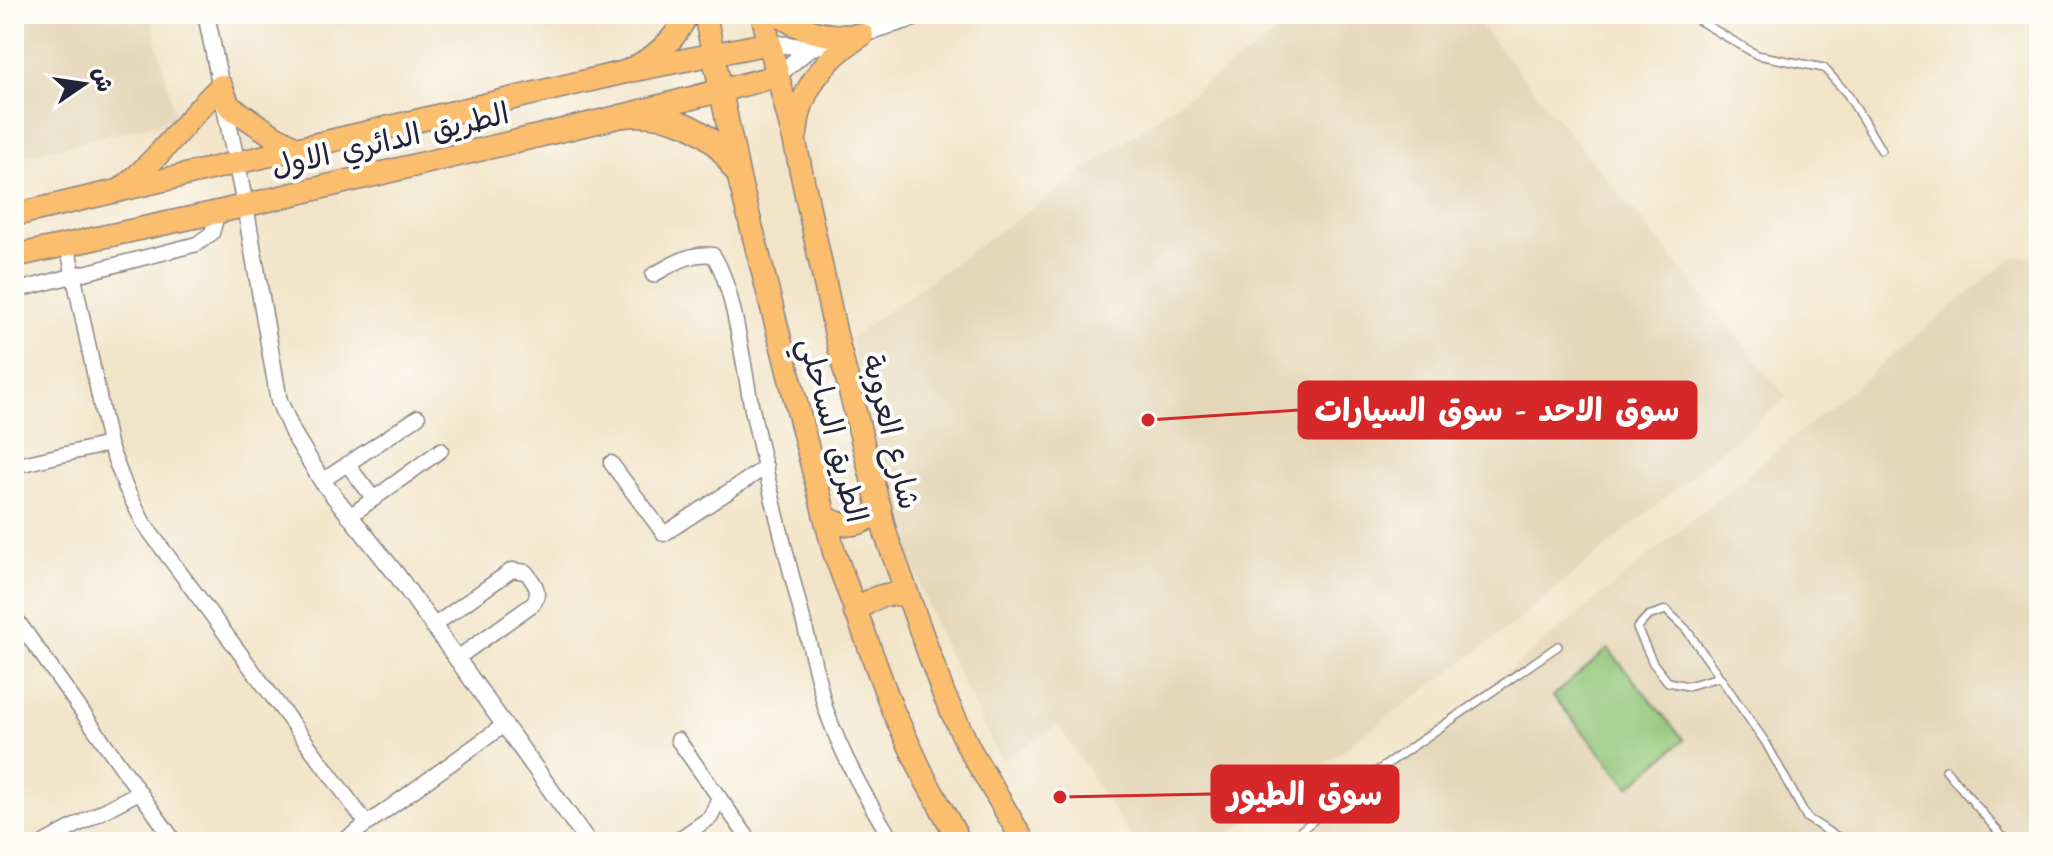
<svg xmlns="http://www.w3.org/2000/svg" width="2053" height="856" viewBox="0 0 2053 856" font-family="'Architects Daughter','Playpen Sans Arabic',sans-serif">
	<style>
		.built { fill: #e4d6b7 }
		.green { fill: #91c576; stroke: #5a7458; stroke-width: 2 }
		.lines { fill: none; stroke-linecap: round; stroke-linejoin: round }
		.service-casing { stroke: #8a8382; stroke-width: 10 }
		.minor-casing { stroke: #8a8382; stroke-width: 17 }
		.tertiary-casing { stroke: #8a8382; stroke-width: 19 }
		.primary-casing { stroke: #8a8382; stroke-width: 25 }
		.trunk-casing { stroke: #8a8382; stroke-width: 25 }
		.service { stroke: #fff; stroke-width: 7 }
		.minor { stroke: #fff; stroke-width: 14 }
		.tertiary { stroke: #fff; stroke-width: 16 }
		.primary { stroke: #fbbd6e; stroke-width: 22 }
		.trunk { stroke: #fbbd6e; stroke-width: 22 }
		.labels { text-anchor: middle; stroke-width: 8; stroke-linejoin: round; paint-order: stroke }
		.street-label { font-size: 30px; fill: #22223b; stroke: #fdfcf7 }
		.leader { fill: none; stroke: #d62828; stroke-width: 3 }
		.callout-dot { fill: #d62828; stroke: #fdfcf7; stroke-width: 3 }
		.callout { fill: #d62828; stroke: #d62828; stroke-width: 3 }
		.callout-label { font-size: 32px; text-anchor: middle; font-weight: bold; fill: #fff }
	</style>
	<rect width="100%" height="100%" fill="#fdfcf7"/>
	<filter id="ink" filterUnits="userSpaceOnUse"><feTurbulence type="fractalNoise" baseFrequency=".0125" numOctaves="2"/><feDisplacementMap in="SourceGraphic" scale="16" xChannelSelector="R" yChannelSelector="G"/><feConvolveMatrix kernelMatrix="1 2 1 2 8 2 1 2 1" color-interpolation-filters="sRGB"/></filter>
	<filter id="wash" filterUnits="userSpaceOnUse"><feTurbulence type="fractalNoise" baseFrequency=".006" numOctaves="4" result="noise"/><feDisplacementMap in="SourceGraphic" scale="32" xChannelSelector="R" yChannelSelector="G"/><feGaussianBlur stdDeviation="1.8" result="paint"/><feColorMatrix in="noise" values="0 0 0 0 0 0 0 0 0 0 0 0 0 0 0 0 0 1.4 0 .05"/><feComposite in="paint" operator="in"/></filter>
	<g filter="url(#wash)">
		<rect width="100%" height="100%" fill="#f2e4c8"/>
		<g class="built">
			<path d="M14,14H150L176,119L14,158Z"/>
			<path d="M1303,14H1471L1787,397L1492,641L1217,842H1134L1058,725L1001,761L938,634L893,510L850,338Z"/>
			<path d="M2014,256L2039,257V842H1301Z"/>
		</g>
		<path class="green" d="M1608,649L1684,740L1629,787L1553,696Z"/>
	</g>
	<g filter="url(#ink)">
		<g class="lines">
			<defs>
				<g id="service">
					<path d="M1688,14L1757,55L1824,68L1848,95L1881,150"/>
					<path d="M1719,677L1688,686L1668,682L1653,663L1637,628L1648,616L1666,610L1686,629L1766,743L1807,818L1832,834L1851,842"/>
					<path d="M1946,770L2007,842"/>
					<path d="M1287,842L1354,787L1558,646"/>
				</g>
				<g id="minor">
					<path d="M868,14L873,32"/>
					<path d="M67,244L109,444L126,488L144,524L367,824"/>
					<path d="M653,275C673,264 690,252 713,255C734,285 744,370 752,409C773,509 801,608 825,707C842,756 866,798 893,842"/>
					<path d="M14,291L197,244L212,233L218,212"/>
					<path d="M611,463L664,534L766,467"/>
					<path d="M347,464L374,499"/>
					<path d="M14,466L109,444"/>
					<path d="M322,481L418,417"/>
					<path d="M350,516L441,450"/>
					<path d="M14,616L175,842"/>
					<path d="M433,626L512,570L526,572C534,583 542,591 533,604L456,659"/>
					<path d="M678,740L751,842"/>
					<path d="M45,842L139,792"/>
					<path d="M342,842L504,725"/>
					<path d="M675,842L711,817L719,797"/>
				</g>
				<g id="tertiary">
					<path d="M206,14L245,205L279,401L293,433L322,481L397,575L588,842"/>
					<path d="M770,43L810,48L928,14"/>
					<path d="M777,76L810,48"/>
				</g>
				<g id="primary">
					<path d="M124,187C161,157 187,118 221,86L229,106L274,136L298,149"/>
					<path d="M14,215L625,72L770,43"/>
					<path d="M14,256L218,212L622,116L777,76"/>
				</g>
				<g id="trunk">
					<path d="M705,14L739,178L834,552L893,711L926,781L960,842"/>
					<path d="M762,14L795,143L836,335L886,535L944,695L970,750L1024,842"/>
					<path d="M778,14C803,33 830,38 861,35"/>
					<path d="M625,72C652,60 675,42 687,14"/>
					<path d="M622,116C668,112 710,126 733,168"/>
					<path d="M796,134C799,89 825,58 862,35"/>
					<path d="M825,516C844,530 866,526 880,507"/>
					<path d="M855,613C870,597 887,591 908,596"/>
				</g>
			</defs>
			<use href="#service" class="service-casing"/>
			<use href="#minor" class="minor-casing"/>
			<use href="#tertiary" class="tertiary-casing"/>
			<use href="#primary" class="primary-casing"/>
			<use href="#trunk" class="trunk-casing"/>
			<use href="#service" class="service"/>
			<use href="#minor" class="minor"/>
			<use href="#tertiary" class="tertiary"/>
			<use href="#primary" class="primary"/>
			<use href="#trunk" class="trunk"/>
		</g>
	</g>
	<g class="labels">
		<g class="street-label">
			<text transform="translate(390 140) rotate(-13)" y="10">الطريق الدائري الاول</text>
			<text transform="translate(833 430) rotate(75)" y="10">الطريق الساحلي</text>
			<text transform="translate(891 432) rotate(76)" y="10">شارع العروبة</text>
		</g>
	</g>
	<path class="leader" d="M1148 420L1299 410M1060 797L1212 794"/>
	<g class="callout-dot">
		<circle cx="1148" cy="420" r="8"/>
		<circle cx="1060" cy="797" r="8"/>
	</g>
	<g class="callout">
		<rect x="1299" y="382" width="397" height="56" rx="8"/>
		<rect x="1212" y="766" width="186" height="56" rx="8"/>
	</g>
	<g class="callout-label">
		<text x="1497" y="421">سوق الاحد - سوق السيارات</text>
		<text x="1305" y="805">سوق الطيور</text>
	</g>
	<rect width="2053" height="856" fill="none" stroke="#fdfcf7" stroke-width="48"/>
	<g transform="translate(84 84) rotate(77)" stroke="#fdfcf7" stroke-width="6" paint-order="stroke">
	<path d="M0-6L14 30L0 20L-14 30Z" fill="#22223b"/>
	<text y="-12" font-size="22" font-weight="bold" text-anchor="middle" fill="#22223b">ش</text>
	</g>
</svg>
